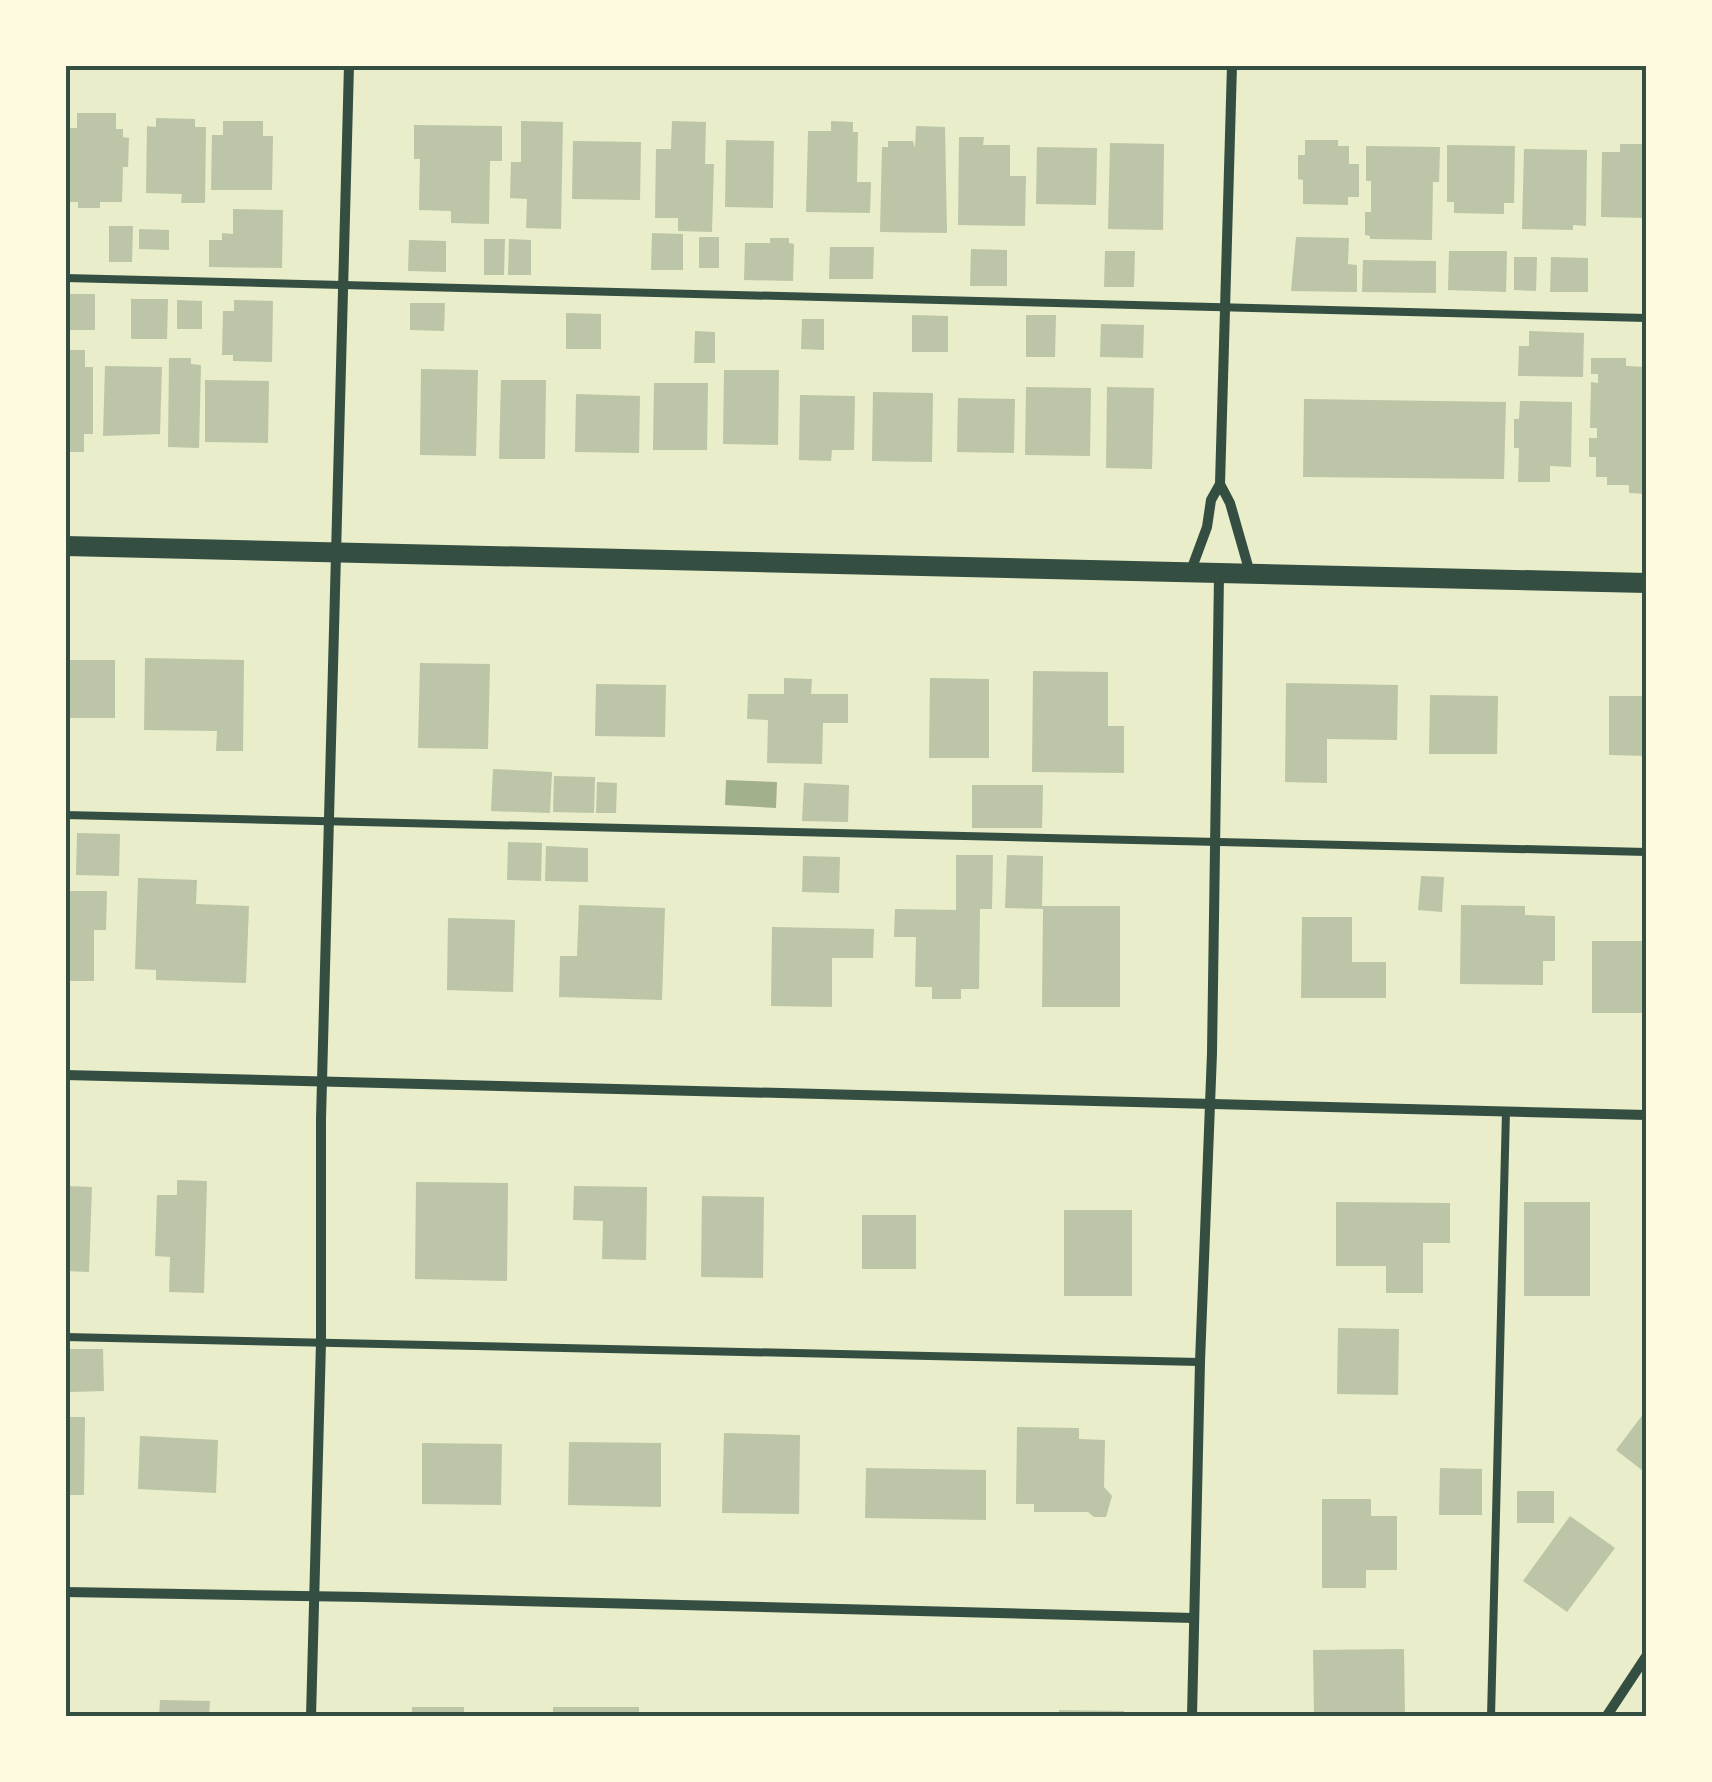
<svg xmlns="http://www.w3.org/2000/svg" width="1712" height="1782" viewBox="0 0 1712 1782" font-family="'Archivo Narrow',sans-serif">
	<style>
		.water { fill: #a3b18a }
		.building { fill: #bcc5a7 }
		.lines { fill: none; stroke-linecap: round; stroke-linejoin: round }
		.service { stroke: #344e41; stroke-width: 8 }
		.minor { stroke: #344e41; stroke-width: 10 }
		.secondary { stroke: #344e41; stroke-width: 20 }
		.neatline { fill: none; stroke: #344e41; stroke-width: 4 }
	</style>
	<rect width="100%" height="100%" fill="#e9edc9"/>
	<path class="water" d="M726,780L777,782L776,808L725,805Z"/>
	<g class="building">
		<path d="M77,113H116V129H123V137L129,138L128,167H123L122,202H100V208H78V202H68L69,128H77Z"/>
		<path d="M156,118L195,119V127H206L205,203H181L182,194L146,193L147,126L156,127Z"/>
		<path d="M223,121H263V136H273L272,190H211L212,135H223Z"/>
		<path d="M521,121L563,122L561,229L526,228L527,199L510,198L511,162H521Z"/>
		<path d="M672,121L706,122L705,164H714L712,232L678,231V218H655L656,149H671Z"/>
		<path d="M831,121L853,122V132H858L857,182H871L870,213L806,212L808,131H831Z"/>
		<path d="M414,125L502,126V161H490L489,224L451,223V211L419,210L420,159H414Z"/>
		<path d="M916,126L945,127L947,233L880,232L882,147H888V141H913L915,148Z"/>
		<path d="M959,137H984L983,145H1010V176H1026L1025,226L958,225Z"/>
		<path d="M726,140L774,141L773,208L725,207Z"/>
		<path d="M1305,140H1338V146H1349V164H1359V197H1348V205L1303,204V180L1298,179V155H1305Z"/>
		<path d="M573,141L641,142L640,200L572,199Z"/>
		<path d="M1110,143L1164,144L1163,230L1108,229Z"/>
		<path d="M1620,144H1647V218L1601,217L1602,152H1620Z"/>
		<path d="M1447,145L1515,146L1514,203H1504V214L1454,213V202H1447Z"/>
		<path d="M1366,146L1440,147L1439,182H1433L1432,240L1370,239V236L1365,235V212H1371V181H1366Z"/>
		<path d="M1037,147L1097,148L1096,205L1036,204Z"/>
		<path d="M1524,149L1587,150L1586,226L1573,225V230L1522,229Z"/>
		<path d="M233,209L283,210L282,268L209,267V240H222V233L233,234Z"/>
		<path d="M109,226H133L132,262H109Z"/>
		<path d="M139,229L169,230V250L139,249Z"/>
		<path d="M652,233L683,234V270H651Z"/>
		<rect x="699" y="237" width="20" height="31"/>
		<path d="M1296,237L1349,238L1348,264L1357,265V292L1291,291Z"/>
		<path d="M770,238H789V243L794,244L793,281L744,280L745,243H770Z"/>
		<path d="M484,239H505L504,275H484Z"/>
		<path d="M509,239L531,240V275H508Z"/>
		<path d="M409,240L446,241V272L408,271Z"/>
		<path d="M830,247H874L873,279H829Z"/>
		<path d="M971,249L1007,250V286H970Z"/>
		<path d="M1105,251H1135L1134,287H1104Z"/>
		<path d="M1449,251H1507L1506,292L1448,290Z"/>
		<path d="M1514,257H1537L1536,291L1514,290Z"/>
		<path d="M1551,257L1588,258V292H1550Z"/>
		<path d="M1363,260L1436,261V293L1362,292Z"/>
		<rect x="65" y="294" width="30" height="36"/>
		<path d="M131,299H168L167,339H131Z"/>
		<path d="M177,300L202,301V329H177Z"/>
		<path d="M234,300L273,301L272,362L233,361V355H222L223,311H234Z"/>
		<path d="M410,303H445L444,331L410,330Z"/>
		<path d="M566,313L601,314V349H566Z"/>
		<path d="M912,315L948,316V352H912Z"/>
		<path d="M1026,315H1056L1055,357H1026Z"/>
		<path d="M802,319H824V350L801,349Z"/>
		<path d="M1101,324L1144,325L1143,358L1100,357Z"/>
		<path d="M695,331L715,332V363H694Z"/>
		<path d="M1529,331L1584,333L1583,377L1518,376L1519,346H1529Z"/>
		<path d="M65,350H85V367H93V434H84V452H65Z"/>
		<path d="M169,358H191V364L201,365L199,448L168,447Z"/>
		<path d="M1591,358H1626V366L1647,367V494L1629,493V485H1607V477H1596V457H1589V438H1597V428H1590L1591,382L1598,383V374H1591Z"/>
		<path d="M105,366L162,367L160,434L103,436Z"/>
		<path d="M421,369L478,370L476,456L420,455Z"/>
		<path d="M724,370H779L778,445L723,444Z"/>
		<path d="M205,380L269,381L268,443L205,442Z"/>
		<path d="M501,380H546L545,459H499Z"/>
		<path d="M654,383H708L707,450H653Z"/>
		<path d="M1026,387L1091,388L1090,456L1025,455Z"/>
		<path d="M1107,387L1154,388L1152,469L1106,468Z"/>
		<path d="M873,392L933,393L932,462L872,461Z"/>
		<path d="M576,394L640,396L639,453L575,452Z"/>
		<path d="M800,395L855,396L854,450H832L831,461L799,460Z"/>
		<path d="M958,398L1015,399L1014,453L957,452Z"/>
		<path d="M1304,399L1506,402L1504,479L1303,477Z"/>
		<path d="M1520,401L1572,402L1571,467L1550,466V482H1518L1519,448H1514V419H1519Z"/>
		<path d="M145,658L244,660L243,751H216L217,731L144,730Z"/>
		<rect x="65" y="660" width="50" height="58"/>
		<path d="M420,663L490,664L488,749L418,748Z"/>
		<path d="M1033,671L1108,672V726H1124V773L1032,772Z"/>
		<path d="M784,678L812,679L811,694H848V723H823L822,764L767,763L768,720L747,719L748,694H784Z"/>
		<path d="M930,678L989,679V758H929Z"/>
		<path d="M1286,683L1398,685L1397,740L1327,739V783L1285,782Z"/>
		<path d="M596,684L666,685L665,737L595,736Z"/>
		<path d="M1430,695L1498,696L1497,754H1429Z"/>
		<path d="M1609,696H1647V756L1609,755Z"/>
		<path d="M493,769L552,772L550,813L491,811Z"/>
		<path d="M554,776L595,777L594,813L553,812Z"/>
		<path d="M597,782L617,783L616,813H596Z"/>
		<path d="M804,783L849,785L848,822L802,821Z"/>
		<path d="M972,785H1043L1042,828H972Z"/>
		<path d="M77,833L120,834L119,876L76,875Z"/>
		<path d="M508,842L542,843L541,881L507,880Z"/>
		<path d="M546,846L588,848V882L545,881Z"/>
		<path d="M956,855H993L992,909H980L979,989H961V999H932V987H915L916,937H894L895,909L956,910Z"/>
		<path d="M1007,855L1043,856L1042,906H1120V1007H1042L1043,909L1005,908Z"/>
		<path d="M803,856L840,857L839,893L802,892Z"/>
		<path d="M1421,876L1444,877L1442,912L1418,910Z"/>
		<path d="M138,878L197,880L196,904L249,906L246,983L156,980V970L135,969Z"/>
		<path d="M65,891H107L106,930H94V981H65Z"/>
		<path d="M579,905L665,908L662,1000L559,997L560,956H577Z"/>
		<path d="M1461,905L1525,906V915L1555,916V961H1543V985L1460,984Z"/>
		<path d="M1302,917H1352V962H1386V998H1301Z"/>
		<path d="M448,918L515,920L513,992L447,990Z"/>
		<path d="M772,927L874,929L873,958H832V1007L771,1006Z"/>
		<rect x="1592" y="941" width="55" height="72"/>
		<path d="M177,1180L207,1181L204,1293L169,1292L170,1257L155,1256L157,1195H177Z"/>
		<path d="M416,1182L508,1183L507,1281L415,1279Z"/>
		<path d="M65,1186L92,1187L89,1272L65,1271Z"/>
		<path d="M574,1186L647,1187L646,1260L602,1259L603,1221L573,1220Z"/>
		<path d="M702,1196L764,1197L763,1278L701,1277Z"/>
		<path d="M1336,1202L1450,1203V1243H1423V1293H1386V1266H1336Z"/>
		<rect x="1524" y="1202" width="66" height="94"/>
		<rect x="1064" y="1210" width="68" height="86"/>
		<rect x="862" y="1215" width="54" height="54"/>
		<path d="M1338,1328L1399,1329L1398,1395L1337,1394Z"/>
		<path d="M69,1349H103L104,1391L70,1392Z"/>
		<path d="M1647,1409V1474L1616,1450Z"/>
		<path d="M65,1417H85L84,1495H65Z"/>
		<path d="M1017,1427L1079,1428V1439L1105,1440L1104,1487L1112,1496L1106,1517H1094L1088,1512H1034V1504H1016Z"/>
		<path d="M724,1433L800,1435L799,1514L722,1513Z"/>
		<path d="M140,1436L218,1440L216,1493L138,1489Z"/>
		<path d="M569,1442L661,1443V1507L568,1505Z"/>
		<path d="M422,1443L502,1444L501,1505L422,1504Z"/>
		<path d="M866,1468L986,1470V1520L865,1518Z"/>
		<path d="M1440,1468L1482,1469V1515H1439Z"/>
		<rect x="1517" y="1491" width="37" height="32"/>
		<path d="M1322,1499H1371V1516H1397V1570H1366V1588H1322Z"/>
		<path d="M1570,1516L1615,1548L1567,1612L1523,1581Z"/>
		<path d="M1404,1649L1405,1717H1314L1313,1650Z"/>
		<path d="M160,1700L210,1701L209,1717H159Z"/>
		<rect x="412" y="1707" width="52" height="10"/>
		<rect x="553" y="1707" width="86" height="10"/>
		<path d="M1059,1710L1124,1711V1717H1059Z"/>
	</g>
	<g class="lines">
		<g class="service">
			<path d="M65,278L1647,318"/>
			<path d="M65,815L1647,852"/>
			<path d="M65,1337L1200,1362"/>
			<path d="M1491,1717L1506,1111"/>
		</g>
		<g class="minor">
			<path d="M1220,484L1230,503L1250,573"/>
			<path d="M1190,573L1207,527L1211,500L1220,484L1232,65"/>
			<path d="M65,1075L1647,1115"/>
			<path d="M65,1592L364,1597L1194,1618"/>
			<path d="M311,1717L321,1342V1119L349,65"/>
			<path d="M1192,1717L1200,1362L1212,1053L1219,575"/>
			<path d="M1606,1717L1647,1655"/>
		</g>
		<path class="secondary" d="M65,546L1647,583"/>
	</g>
	<rect width="1712" height="1782" fill="none" stroke="#fefae0" stroke-width="135"/>
	<rect x="68" y="68" width="1576" height="1646" class="neatline"/>
</svg>
